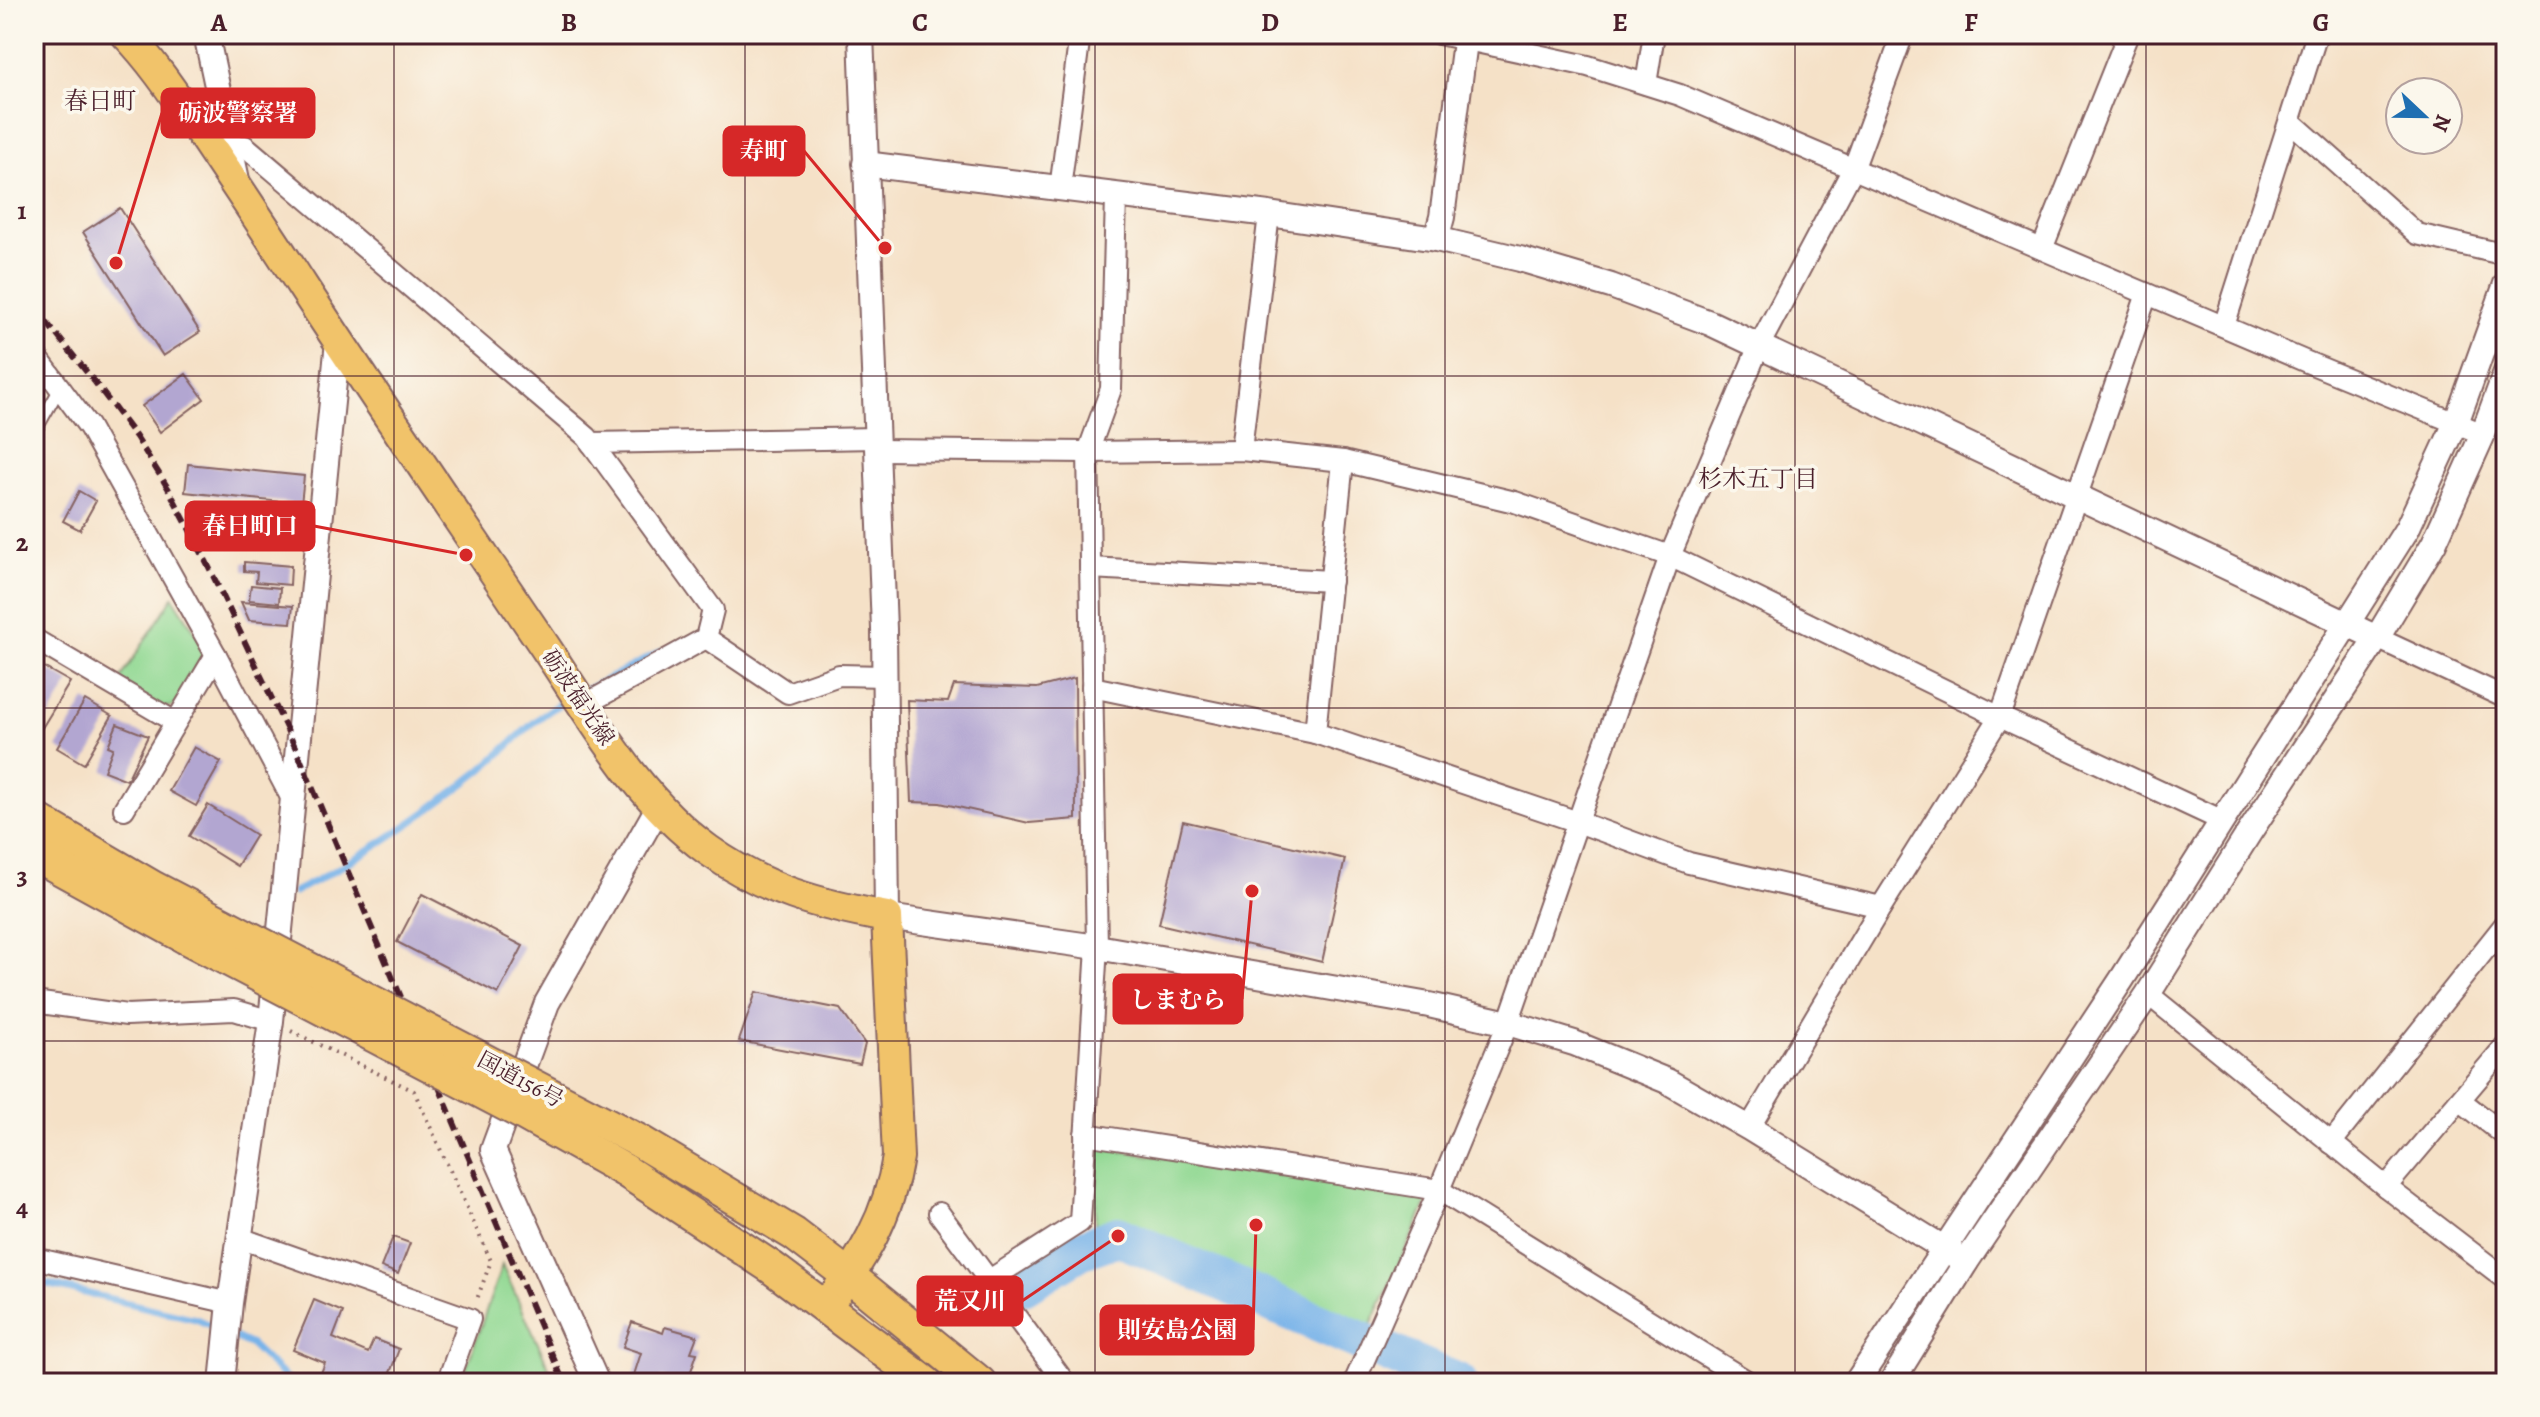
<svg xmlns="http://www.w3.org/2000/svg" width="2540" height="1417" viewBox="0 0 2540 1417" font-family="Alegreya,'Noto Serif JP',serif">
	<style>
		.green { fill: #90d892; stroke: #6d7c5e; stroke-width: 2 }
		.lines { fill: none; stroke-linecap: round; stroke-linejoin: round }
		.stream { stroke: #78b3e9; stroke-width: 7 }
		.river { stroke: #78b3e9; stroke-width: 40 }
		.building { fill: #b2a6d1 }
		.service-casing { stroke: #866362; stroke-width: 14 }
		.minor-casing { stroke: #866362; stroke-width: 24 }
		.tertiary-casing { stroke: #866362; stroke-width: 28 }
		.primary-casing { stroke: #866362; stroke-width: 34 }
		.trunk-casing { stroke: #866362; stroke-width: 36 }
		.path { stroke: #866362; stroke-width: 4; stroke-dasharray: 2 6; stroke-linecap: butt }
		.service { stroke: #fff; stroke-width: 10 }
		.minor { stroke: #fff; stroke-width: 20 }
		.tertiary { stroke: #fff; stroke-width: 24 }
		.primary { stroke: #f1c36a; stroke-width: 30 }
		.trunk { stroke: #f1c36a; stroke-width: 32 }
		.rail { stroke: #4a1f2b; stroke-width: 6; stroke-dasharray: 12 6; stroke-linecap: butt }
		.trunk-bridge-casing { stroke: #866362; stroke-width: 36; stroke-linecap: butt }
		.trunk-bridge { stroke: #f1c36a; stroke-width: 32 }
		.grid { fill: none; stroke: #4a1f2b; stroke-width: 2; stroke-opacity: 0.55 }
		.labels { text-anchor: middle; stroke-width: 7; stroke-linejoin: round; paint-order: stroke }
		.street-label { font-size: 22px; fill: #4a1f2b; stroke: #fbf7ec }
		.neighbourhood-label { font-size: 24px; fill: #4a1f2b; stroke: #fbf7ec }
		.leader { fill: none; stroke: #d62828; stroke-width: 3 }
		.callout-dot { fill: #d62828; stroke: #fbf7ec; stroke-width: 3 }
		.callout { fill: #d62828; stroke: #d62828; stroke-width: 3 }
		.callout-label { font-size: 24px; text-anchor: middle; font-weight: bold; fill: #fff }
		.neatline { fill: none; stroke: #4a1f2b; stroke-width: 3 }
		.grid-label { font-size: 26px; text-anchor: middle; font-weight: bold; fill: #4a1f2b }
	</style>
	<rect width="100%" height="100%" fill="#fbf7ec"/>
	<filter id="ink" filterUnits="userSpaceOnUse"><feTurbulence type="fractalNoise" baseFrequency=".0125" numOctaves="2"/><feDisplacementMap in="SourceGraphic" scale="16" xChannelSelector="R" yChannelSelector="G"/><feConvolveMatrix kernelMatrix="1 2 1 2 8 2 1 2 1" color-interpolation-filters="sRGB"/></filter>
	<filter id="wash" filterUnits="userSpaceOnUse"><feTurbulence type="fractalNoise" baseFrequency=".006" numOctaves="4" result="noise"/><feDisplacementMap in="SourceGraphic" scale="32" xChannelSelector="R" yChannelSelector="G"/><feGaussianBlur stdDeviation="1.8" result="paint"/><feColorMatrix in="noise" values="0 0 0 0 0 0 0 0 0 0 0 0 0 0 0 0 0 1.4 0 .05"/><feComposite in="paint" operator="in"/></filter>
	<g filter="url(#wash)">
		<rect width="100%" height="100%" fill="#f5e1c7"/>
		<g class="green">
			<path d="M173,597L206,649L174,706L162,708L119,681Z"/>
			<path d="M1099,1148L1430,1196L1358,1354L1128,1255L1093,1254Z"/>
			<path d="M502,1265L556,1383H461Z"/>
		</g>
		<g class="lines">
			<g class="stream">
				<path d="M584,691L662,651"/>
				<path d="M294,892C360,859 421,818 479,772C510,747 533,717 569,699"/>
				<path d="M34,1281L196,1319L221,1330"/>
				<path d="M232,1336L251,1345L291,1383"/>
			</g>
			<path class="river" d="M1023,1285L1080,1250L1118,1236L1458,1383"/>
		</g>
		<g id="blocks">
			<g class="building">
				<path d="M120,208L200,332L163,356L83,232Z"/>
				<path d="M186,374L204,399L160,432L142,406Z"/>
				<path d="M188,464L304,476L301,504L185,492Z"/>
				<path d="M79,491L96,501L80,530L63,521Z"/>
				<path d="M244,562L291,566L290,585L256,582L257,572L244,571Z"/>
				<path d="M251,585L280,588L279,603L249,600Z"/>
				<path d="M241,602L293,606L291,623L249,620Z"/>
				<path d="M40,665L70,682L34,741V675Z"/>
				<path d="M1075,678L1076,819L1029,823L940,803L911,802L907,700L948,702L954,685L1037,688Z"/>
				<path d="M85,700L112,716L84,764L57,748Z"/>
				<path d="M117,724L148,736L127,780L104,771L113,748L108,746Z"/>
				<path d="M194,747L221,762L196,806L169,791Z"/>
				<path d="M208,805L256,835L237,866L189,836Z"/>
				<path d="M1183,821L1345,859L1322,962L1159,924Z"/>
				<path d="M422,894L523,946L498,994L397,942Z"/>
				<path d="M756,992L840,1009L865,1044L860,1064L739,1041Z"/>
				<path d="M393,1237L410,1243L398,1274L381,1267Z"/>
				<path d="M314,1300L343,1312L333,1338L368,1353L374,1339L399,1349L386,1383H346L321,1373L325,1363L293,1350Z"/>
				<path d="M632,1322L663,1333L665,1327L697,1336L691,1352L697,1353L687,1383L661,1377L659,1383H649L633,1378L641,1353L623,1347Z"/>
			</g>
		</g>
	</g>
	<g filter="url(#ink)">
		<use href="#blocks" fill-opacity="0" stroke="#866362" stroke-width="2"/>
		<g class="lines">
			<defs>
				<path id="service" d="M34,434L60,388"/>
				<g id="minor">
					<path d="M1439,34L1588,66L1680,95L2307,362L2483,434"/>
					<path d="M1646,84L1654,34"/>
					<path d="M2290,121L2417,234L2506,255"/>
					<path d="M230,145L245,146L587,437L713,610L706,638L584,705"/>
					<path d="M1060,189L1080,34"/>
					<path d="M2042,249L2128,34"/>
					<path d="M2224,326L2317,34"/>
					<path d="M34,353L89,427L216,655L293,801"/>
					<path d="M591,443L877,438"/>
					<path d="M877,450L1088,452L1241,450L1343,461L1515,502L1670,556L2000,717L2223,821"/>
					<path d="M1241,450L1269,214"/>
					<path d="M1090,568L1331,581"/>
					<path d="M706,638L788,693L839,675L885,676"/>
					<path d="M2377,638L2506,698"/>
					<path d="M34,639L175,722"/>
					<path d="M1092,687L1315,733L1578,822L1689,863L1881,907"/>
					<path d="M1315,733L1343,461"/>
					<path d="M124,809L216,655"/>
					<path d="M2148,994L2386,1187L2506,1279"/>
					<path d="M34,1002L127,1015L234,1010L271,1021"/>
					<path d="M2460,1100L2506,1136"/>
					<path d="M1749,1128L1881,907L2000,717L2147,294"/>
					<path d="M1085,1134L1439,1190L1750,1383"/>
					<path d="M2331,1143L2506,923"/>
					<path d="M2386,1187L2506,1045"/>
					<path d="M939,1213L1065,1383"/>
					<path d="M240,1238L470,1319L447,1383"/>
					<path d="M34,1258L230,1303"/>
					<path d="M988,1281L1080,1222L1097,947L1088,452L1111,389L1116,196"/>
					<path d="M1354,1383L1439,1190L1508,1023L1670,556L1759,346L1854,167L1903,34"/>
				</g>
				<g id="tertiary">
					<path d="M206,34L237,180"/>
					<path d="M861,34L884,629L887,917L1097,947L1429,1005L1508,1023L1574,1043L1667,1081L1749,1128L1966,1262"/>
					<path d="M865,164L1269,214L1436,239L1520,259L1611,286L1710,323L2377,638"/>
					<path d="M1436,239L1442,217L1466,34"/>
					<path d="M222,1383L230,1303L271,1021L338,341"/>
					<path d="M597,1383L493,1150L547,1003L659,806"/>
					<path d="M1856,1383L2122,979L2407,529L2456,423L2506,284"/>
					<path d="M1891,1383L1966,1262L2148,994L2249,833L2377,638L2434,543L2483,434L2506,372"/>
				</g>
				<path id="primary" d="M126,34C154,63 176,97 199,130C234,182 269,234 303,287C380,405 460,521 539,638C589,711 635,798 708,850C764,890 820,905 887,917L898,1157C889,1216 862,1260 826,1306"/>
				<g id="trunk">
					<path d="M34,818L154,888L204,914"/>
					<path d="M34,854L185,937"/>
					<path d="M639,1141L794,1234L849,1276L980,1383"/>
					<path d="M624,1170L771,1267L926,1383"/>
				</g>
			</defs>
			<use href="#service" class="service-casing"/>
			<use href="#minor" class="minor-casing"/>
			<use href="#tertiary" class="tertiary-casing"/>
			<use href="#primary" class="primary-casing"/>
			<use href="#trunk" class="trunk-casing"/>
			<path class="path" d="M291,1031L414,1091L491,1261L476,1302"/>
			<use href="#service" class="service"/>
			<use href="#minor" class="minor"/>
			<use href="#tertiary" class="tertiary"/>
			<use href="#primary" class="primary"/>
			<use href="#trunk" class="trunk"/>
			<path class="rail" d="M34,307L94,381L136,437L168,488L207,563L297,751L564,1383"/>
			<defs>
				<g id="trunk-bridge">
					<path d="M204,914L639,1141"/>
					<path d="M185,937L522,1113L624,1170"/>
				</g>
			</defs>
			<use href="#trunk-bridge" class="trunk-bridge-casing"/>
			<use href="#trunk-bridge" class="trunk-bridge"/>
		</g>
	</g>
	<path class="grid" d="M394,34V1383M745,34V1383M1095,34V1383M1445,34V1383M1795,34V1383M2146,34V1383M34,376H2506M34,708H2506M34,1041H2506"/>
	<g class="labels">
		<g class="street-label">
			<text transform="translate(579 697) rotate(56)" y="8">砺波福光線</text>
			<text transform="translate(521 1079) rotate(28)" y="8">国道156号</text>
		</g>
		<g class="neighbourhood-label">
			<text x="100" y="109">春日町</text>
			<text x="1758" y="487">杉木五丁目</text>
		</g>
	</g>
	<path class="leader" d="M116 263L162 113M885 248L804 151M466 555L314 526M1252 891L1242 999M1118 1236L1022 1301M1256 1225L1253 1330"/>
	<g class="callout-dot">
		<circle cx="116" cy="263" r="8"/>
		<circle cx="885" cy="248" r="8"/>
		<circle cx="466" cy="555" r="8"/>
		<circle cx="1252" cy="891" r="8"/>
		<circle cx="1118" cy="1236" r="8"/>
		<circle cx="1256" cy="1225" r="8"/>
	</g>
	<g class="callout">
		<rect x="162" y="89" width="152" height="48" rx="8"/>
		<rect x="724" y="127" width="80" height="48" rx="8"/>
		<rect x="186" y="502" width="128" height="48" rx="8"/>
		<rect x="1114" y="975" width="128" height="48" rx="8"/>
		<rect x="918" y="1277" width="104" height="48" rx="8"/>
		<rect x="1101" y="1306" width="152" height="48" rx="8"/>
	</g>
	<g class="callout-label">
		<text x="238" y="121">砺波警察署</text>
		<text x="764" y="159">寿町</text>
		<text x="250" y="534">春日町口</text>
		<text x="1178" y="1008">しまむら</text>
		<text x="970" y="1309">荒又川</text>
		<text x="1177" y="1338">則安島公園</text>
	</g>
	<rect width="2540" height="1417" fill="none" stroke="#fbf7ec" stroke-width="88"/>
	<g transform="translate(2424 116) rotate(112)"><circle r="38" fill="#fbf7ec" stroke="#b4a19f" stroke-width="2"/>
	<path d="M0-6L14 30L0 20L-14 30Z" fill="#1f6fb2"/>
	<text y="-12" font-size="22" font-weight="bold" text-anchor="middle" fill="#4a1f2b">N</text>
	</g>
	<rect x="44" y="44" width="2452" height="1329" class="neatline"/>
	<g class="grid-label">
		<text x="219" y="31">A</text>
		<text x="569" y="31">B</text>
		<text x="920" y="31">C</text>
		<text x="1270" y="31">D</text>
		<text x="1620" y="31">E</text>
		<text x="1971" y="31">F</text>
		<text x="2321" y="31">G</text>
		<text x="22" y="219">1</text>
		<text x="22" y="551">2</text>
		<text x="22" y="884">3</text>
		<text x="22" y="1216">4</text>
	</g>
</svg>
